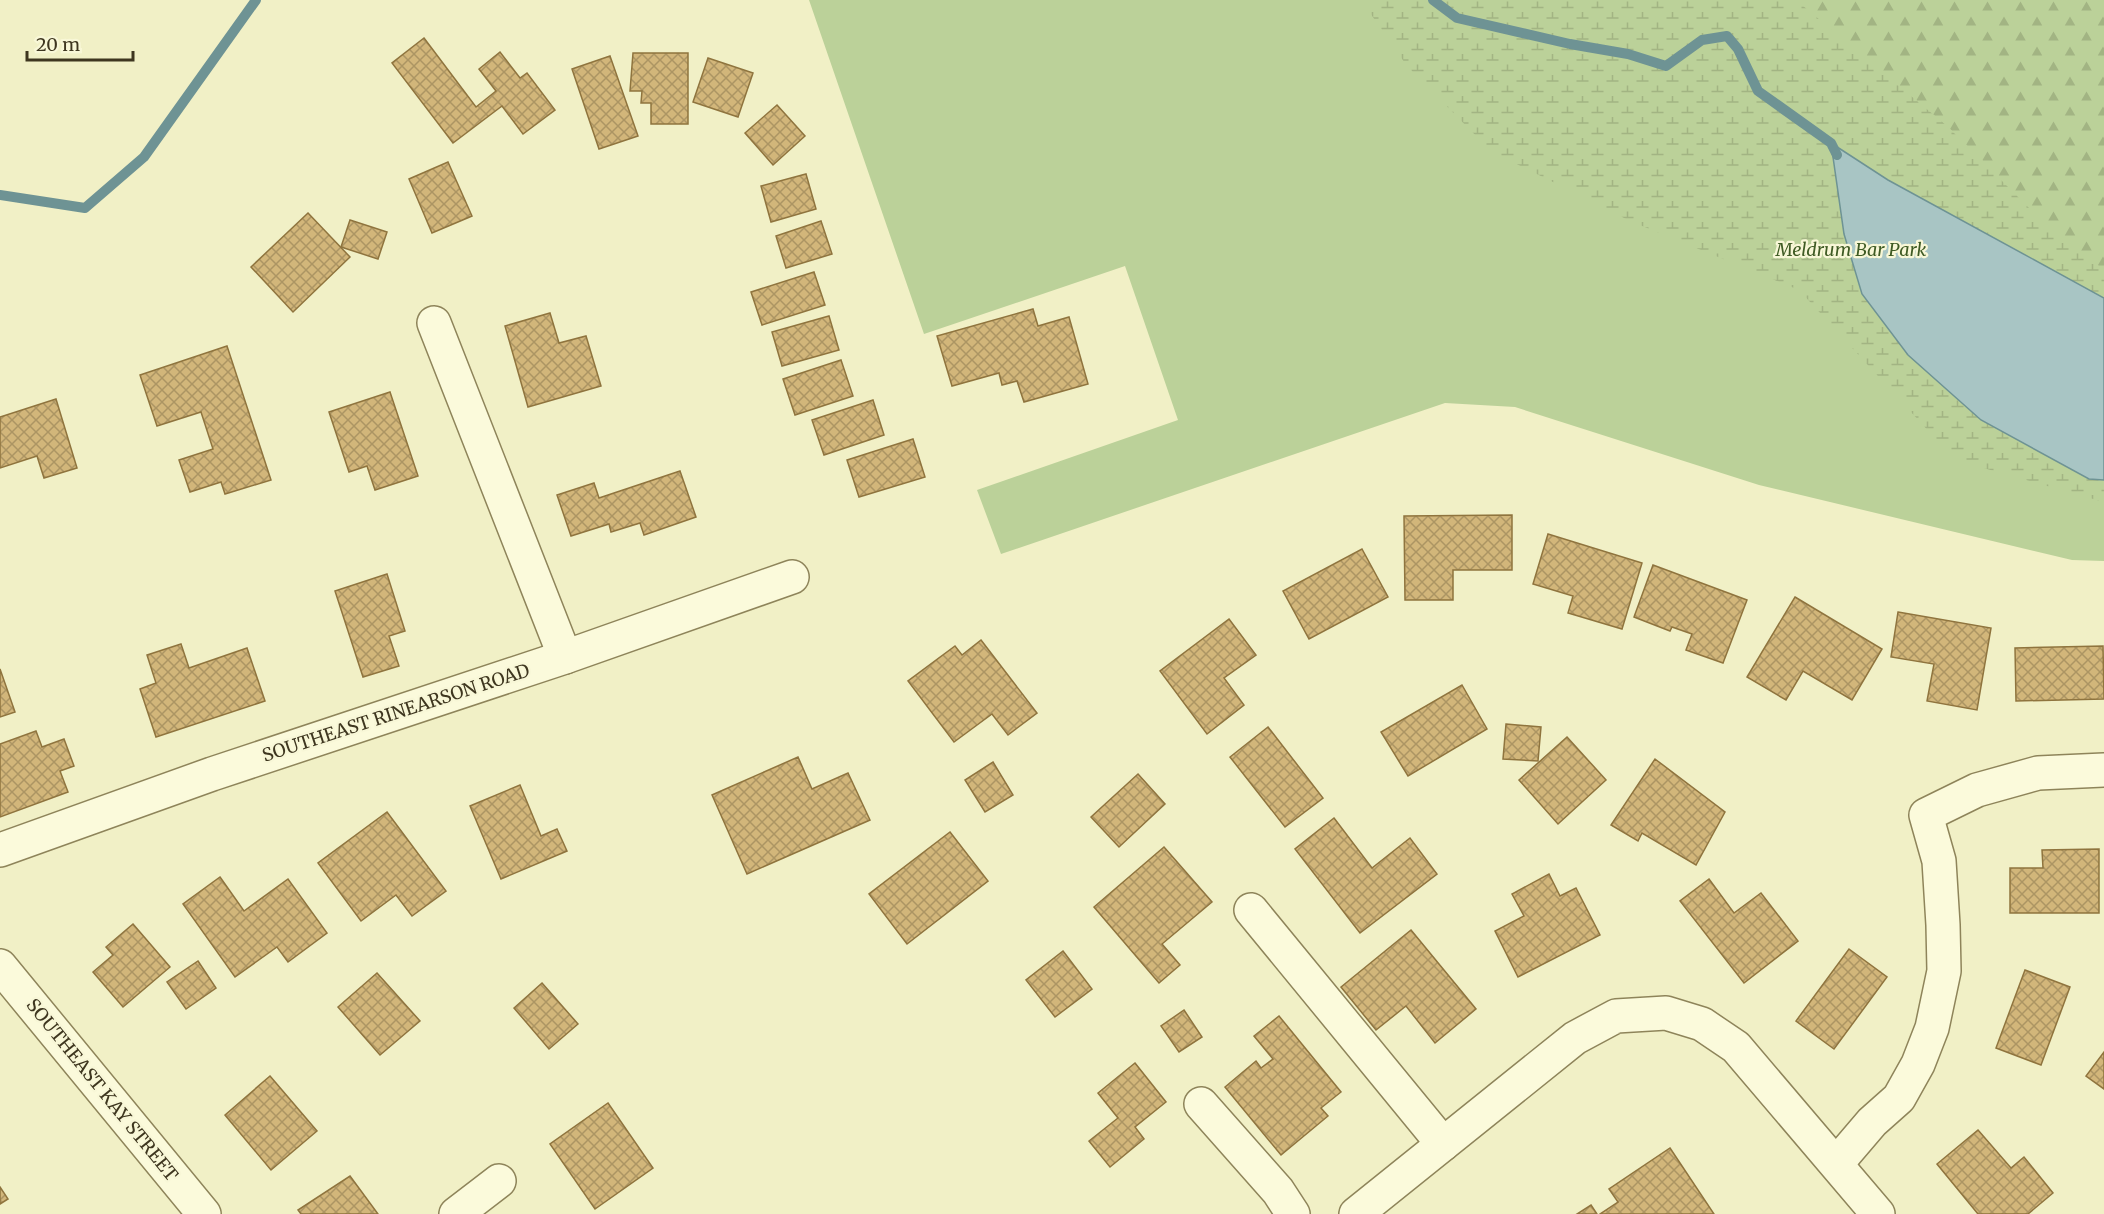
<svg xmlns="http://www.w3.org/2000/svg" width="2104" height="1214" viewBox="0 0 2104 1214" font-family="Merriweather,serif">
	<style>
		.green { fill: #bbd199 }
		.forest { fill: url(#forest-firs) }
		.wetland { fill: url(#wetland-marsh) }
		.water { fill: #a8c5c4; stroke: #6e9394; stroke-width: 1.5 }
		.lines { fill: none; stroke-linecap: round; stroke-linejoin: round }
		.stream { stroke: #6e9394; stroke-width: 10 }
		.building { fill: url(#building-cross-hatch); stroke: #8f743e; stroke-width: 1.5 }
		.minor-casing { stroke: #8e845a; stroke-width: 36 }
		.minor { stroke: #fbfadb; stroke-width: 33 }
		.labels { text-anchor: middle; stroke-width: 4.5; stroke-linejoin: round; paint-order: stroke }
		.park-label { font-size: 18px; font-style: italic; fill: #3f5b24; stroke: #f8f7d7 }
		.street-label { font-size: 18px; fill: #3e361f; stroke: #f8f7d7 }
	</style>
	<defs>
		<pattern id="forest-firs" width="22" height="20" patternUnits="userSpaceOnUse" patternTransform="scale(1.5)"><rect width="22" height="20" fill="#bbd199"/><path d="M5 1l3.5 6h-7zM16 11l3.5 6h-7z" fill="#a2b483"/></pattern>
		<pattern id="wetland-marsh" width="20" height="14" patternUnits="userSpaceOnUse" patternTransform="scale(1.5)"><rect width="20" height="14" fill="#bbd199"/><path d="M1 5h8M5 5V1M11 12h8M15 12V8" fill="none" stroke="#a2b483"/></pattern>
		<pattern id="building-cross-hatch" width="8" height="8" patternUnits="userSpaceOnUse" patternTransform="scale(1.5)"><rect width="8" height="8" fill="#d2b67a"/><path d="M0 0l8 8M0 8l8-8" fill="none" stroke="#ac9563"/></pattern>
	</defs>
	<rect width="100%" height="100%" fill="#f1f0c6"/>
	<path class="green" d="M809,0H2104V561L2072,560L1759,485L1515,407L1445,403L1001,554L977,490L1178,420L1125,266L924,334Z"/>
	<path class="forest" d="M1796,0H2104V270L2066,241L1947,126Z"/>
	<path class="wetland" d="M1361,0H1796L1947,126L2047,226L2104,270V298L1888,180L1831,144L1981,420L2089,479L2104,480V502L1955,460L1799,290L1630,221L1491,151L1407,66Z"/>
	<path class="water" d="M1831,143L1888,180L2104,298V480L2089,479L1981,420L1908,355L1862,294L1844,234Z"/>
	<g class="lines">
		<g class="stream">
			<path d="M1433,0L1457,18L1570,44L1628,54L1666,66L1702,40L1727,36L1738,49L1758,91L1831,143L1837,155"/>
			<path d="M0,195L85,208L144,157L256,0"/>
		</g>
	</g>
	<g class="building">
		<path d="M424,38L476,107L496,91L479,69L500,52L520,78L527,73L555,110L523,134L502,106L453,143L392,63Z"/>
		<path d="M633,53H688V124H651V103H641L642,91H630Z"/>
		<path d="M610,56L638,136L599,149L572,69Z"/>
		<path d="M708,58L753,73L738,117L693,102Z"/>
		<path d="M777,105L805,136L773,165L745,133Z"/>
		<path d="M448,162L472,216L432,233L409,179Z"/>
		<path d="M806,174L816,209L771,222L761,186Z"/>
		<path d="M308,213L350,257L293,312L251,267Z"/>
		<path d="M350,220L387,232L378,259L341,247Z"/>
		<path d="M821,221L832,254L786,268L776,236Z"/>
		<path d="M814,272L825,305L762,325L751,292Z"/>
		<path d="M1033,309L1038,326L1069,317L1088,384L1024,402L1017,381L1002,385L999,373L952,386L937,336Z"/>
		<path d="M550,313L559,343L586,336L601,386L528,407L505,326Z"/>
		<path d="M829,316L839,350L782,366L772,332Z"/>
		<path d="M227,346L271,480L225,494L221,482L190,492L179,460L213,449L201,412L157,426L140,375Z"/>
		<path d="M841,360L853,396L795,415L783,379Z"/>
		<path d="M390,392L418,476L375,490L367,466L349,472L329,412Z"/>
		<path d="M56,399L77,468L44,478L37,456L0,468V417Z"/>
		<path d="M873,400L884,435L824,455L812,420Z"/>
		<path d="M913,439L925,477L859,497L847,460Z"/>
		<path d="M680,471L696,517L644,535L640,523L611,532L609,524L571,536L557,495L594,483L599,498Z"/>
		<path d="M1512,515V570H1453V600H1405L1404,516Z"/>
		<path d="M1548,534L1642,563L1622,629L1568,613L1573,596L1533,584Z"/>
		<path d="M1362,549L1388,597L1309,639L1283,591Z"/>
		<path d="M1653,565L1747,600L1723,663L1686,650L1692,634L1672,627L1670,631L1634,617Z"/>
		<path d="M387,574L405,631L389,636L399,666L363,677L335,591Z"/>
		<path d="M1795,597L1882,649L1852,700L1803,671L1786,700L1747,677Z"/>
		<path d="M1898,612L1991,628L1977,710L1927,701L1934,664L1891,657Z"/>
		<path d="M1229,619L1256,655L1224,678L1244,705L1207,734L1160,671Z"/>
		<path d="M981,640L1037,713L1008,735L992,714L954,742L908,681L955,646L962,655Z"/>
		<path d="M181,644L189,668L247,648L265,701L156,737L140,689L156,683L147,655Z"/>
		<path d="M2103,646L2104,699L2016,701L2015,648Z"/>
		<path d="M0,669L15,712L0,717Z"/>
		<path d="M1462,685L1487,729L1408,776L1381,732Z"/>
		<path d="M1506,724L1541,727L1538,761L1503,759Z"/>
		<path d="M1268,727L1323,798L1285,827L1230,757Z"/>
		<path d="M36,731L42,747L64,739L74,766L60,771L68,792L0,817V744Z"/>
		<path d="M1567,737L1606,780L1558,824L1519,780Z"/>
		<path d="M798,757L812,789L848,773L870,820L747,874L712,795Z"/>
		<path d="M1655,759L1725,812L1696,865L1642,833L1638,841L1611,825Z"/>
		<path d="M993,762L1013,795L985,812L965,780Z"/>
		<path d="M1138,774L1165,804L1119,847L1091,817Z"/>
		<path d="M520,785L541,836L557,829L567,851L501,879L470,806Z"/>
		<path d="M387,812L446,891L412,916L396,895L361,921L318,863Z"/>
		<path d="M1334,818L1372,868L1410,838L1437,874L1360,933L1295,849Z"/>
		<path d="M950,832L988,881L907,944L869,894Z"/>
		<path d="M1164,847L1212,902L1162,944L1180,965L1159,983L1094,907Z"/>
		<path d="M2099,849V913H2010V868H2043L2042,850Z"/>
		<path d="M1549,874L1560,896L1576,888L1600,935L1518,977L1495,931L1524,916L1512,894Z"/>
		<path d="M220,877L244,911L288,879L327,933L288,962L277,947L235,977L183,904Z"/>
		<path d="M1709,879L1734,913L1761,893L1798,941L1744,983L1680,901Z"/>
		<path d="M133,924L170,967L123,1007L93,972L113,955L106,947Z"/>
		<path d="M1411,930L1476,1009L1435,1043L1406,1006L1376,1030L1341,987Z"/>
		<path d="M1849,949L1887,977L1834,1049L1796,1021Z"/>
		<path d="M1063,951L1092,989L1055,1017L1026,980Z"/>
		<path d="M198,961L216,988L186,1009L167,982Z"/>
		<path d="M2025,970L2070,987L2041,1065L1996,1048Z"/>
		<path d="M377,973L420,1021L380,1055L338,1007Z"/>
		<path d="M542,983L578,1024L549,1049L514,1008Z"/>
		<path d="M1184,1010L1202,1037L1179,1052L1161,1026Z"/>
		<path d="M1279,1016L1341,1092L1321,1108L1328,1116L1281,1155L1225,1087L1256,1061L1261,1068L1273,1059L1254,1036Z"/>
		<path d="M2104,1052V1089L2086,1076Z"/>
		<path d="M1135,1063L1166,1102L1135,1127L1144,1139L1110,1167L1089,1141L1118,1118L1098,1093Z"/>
		<path d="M270,1076L317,1131L271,1170L225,1115Z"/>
		<path d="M608,1103L653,1168L595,1209L550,1144Z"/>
		<path d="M1978,1130L2011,1168L2024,1157L2053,1193L2028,1214H1978L1937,1164Z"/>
		<path d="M1670,1148L1714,1214H1600L1618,1202L1609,1189Z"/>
		<path d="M350,1176L378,1214H301L298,1210Z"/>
		<path d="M0,1187L8,1199L0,1204Z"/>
		<path d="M1591,1205L1597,1214H1577Z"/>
	</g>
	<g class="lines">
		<defs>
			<g id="minor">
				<path d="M434,323L565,657"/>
				<path d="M0,850L212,774L565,657L792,577"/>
				<path d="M1251,910L1443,1144"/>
				<path d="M0,966L204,1214"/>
				<path d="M1201,1104L1278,1191L1293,1214"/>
				<path d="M1837,1163L1872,1122L1899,1098L1918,1064L1932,1028L1944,971L1943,925L1939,861L1926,815L1977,790L2038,773L2104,770"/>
				<path d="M456,1214L499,1181"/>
				<path d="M1356,1214L1575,1038L1616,1016L1666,1013L1702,1024L1736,1047L1878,1214"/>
			</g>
		</defs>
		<use href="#minor" class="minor-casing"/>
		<use href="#minor" class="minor"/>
	</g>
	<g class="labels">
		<g class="park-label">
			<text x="1851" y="256">Meldrum Bar Park</text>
		</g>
		<g class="street-label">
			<text transform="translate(396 713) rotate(-18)" y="6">SOUTHEAST RINEARSON ROAD</text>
			<text transform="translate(102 1090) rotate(51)" y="6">SOUTHEAST KAY STREET</text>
		</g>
	</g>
	<path d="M27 51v9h106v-9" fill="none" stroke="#3e361f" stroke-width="3"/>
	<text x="36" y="51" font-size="18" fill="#3e361f" stroke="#f8f7d7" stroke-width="4.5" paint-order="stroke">20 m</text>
</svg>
